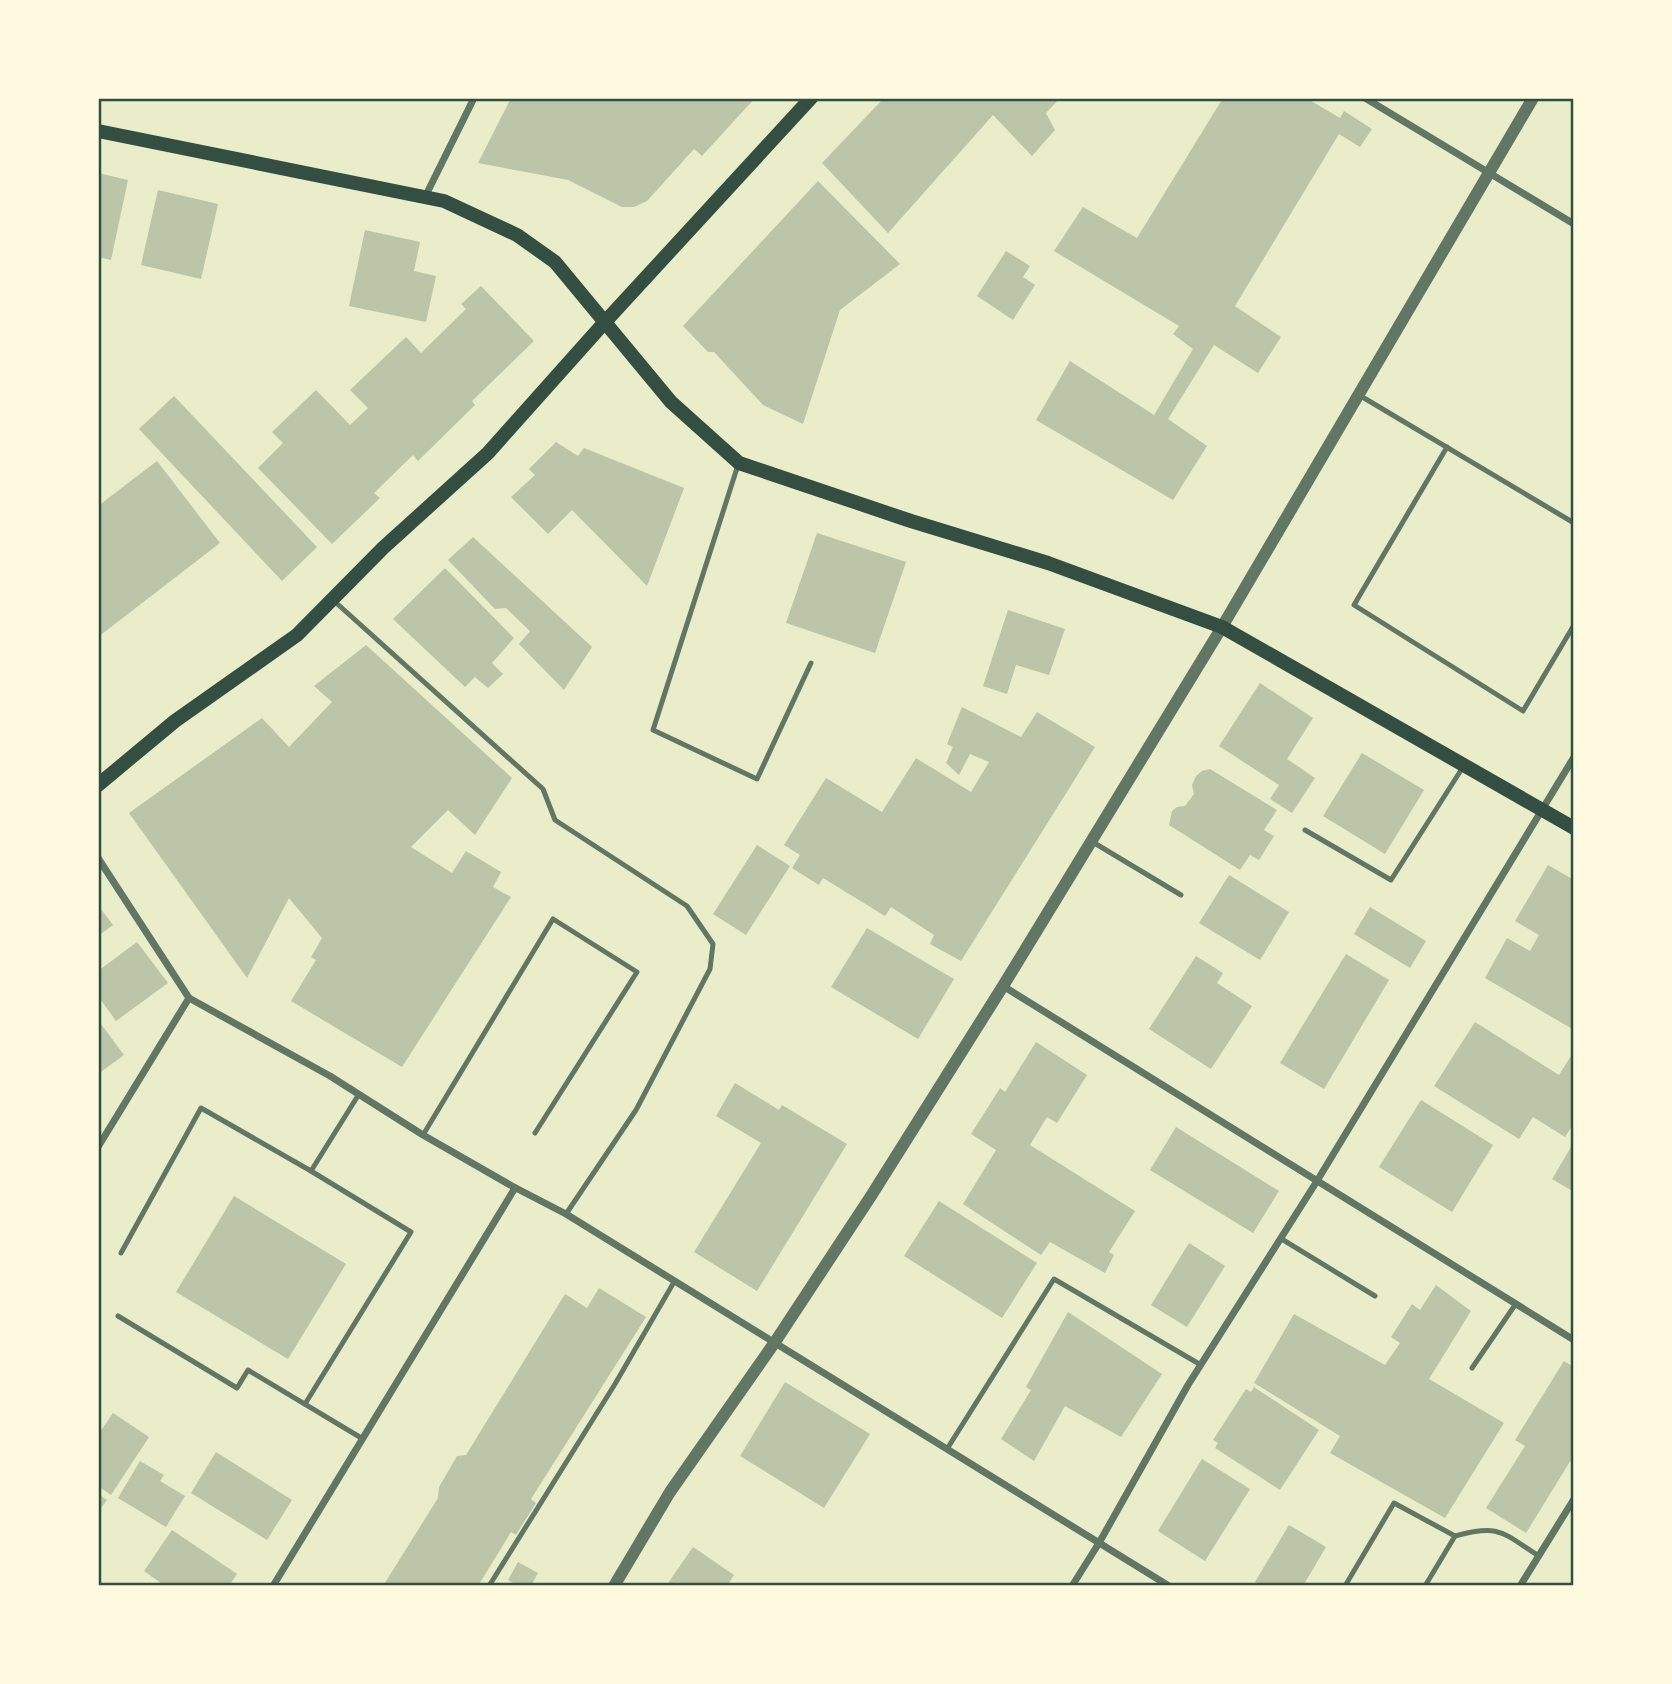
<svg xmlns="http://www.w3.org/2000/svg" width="1672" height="1684" viewBox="0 0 1672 1684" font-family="'Golos Text',sans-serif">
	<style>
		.building { fill: #bcc5a7 }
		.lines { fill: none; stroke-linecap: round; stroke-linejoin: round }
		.service { stroke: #617663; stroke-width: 5 }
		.minor { stroke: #617663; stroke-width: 7 }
		.tertiary { stroke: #617663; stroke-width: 12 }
		.secondary { stroke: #344e41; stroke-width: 14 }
		.neatline { fill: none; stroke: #344e41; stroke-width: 2.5 }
	</style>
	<rect width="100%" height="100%" fill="#e9edc9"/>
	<g class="building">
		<path d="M511,98H755L702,156L694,149L647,201L634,207H622L568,180L478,163Z"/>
		<path d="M884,98H1060L1046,113L1055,130L1032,156L993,115L888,233L822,163Z"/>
		<path d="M1223,98H1306L1340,118L1344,111L1372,129L1360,147L1339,134L1235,306L1281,337L1258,373L1214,345L1168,419L1207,446L1173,500L1036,420L1070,361L1154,415L1193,349L1173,334L1179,326L1054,251L1083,207L1137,238Z"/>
		<path d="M98,173L128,180L111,260L98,257Z"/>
		<path d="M818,181L900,264L840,310L803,424L763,405L714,352H708L683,326Z"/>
		<path d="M158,190L218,204L201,279L141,265Z"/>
		<path d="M365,230L420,242L414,271L436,276L426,322L349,306Z"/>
		<path d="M1006,251L1030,266L1023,277L1035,285L1013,320L977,296Z"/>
		<path d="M481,286L534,341L472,401L475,405L418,461L413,455L374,493L380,498L332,544L258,468L283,443L272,432L316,390L350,425L368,408L350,390L406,337L421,353L466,309L461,304Z"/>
		<path d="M174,396L317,547L282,581L139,429Z"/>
		<path d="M556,442L578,456L584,448L684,488L647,586L572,510L548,534L511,497L535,475L529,469Z"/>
		<path d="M157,461L220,543L98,637V506Z"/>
		<path d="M817,533L906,562L875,653L786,623Z"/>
		<path d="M473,537L592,647L564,690L519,644L530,631L506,608L495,609L448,560Z"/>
		<path d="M445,568L514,638L492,663L503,674L488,688L475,677L465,687L393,619Z"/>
		<path d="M1008,610L1065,629L1049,675L1016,665L1007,694L983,686Z"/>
		<path d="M366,645L512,778L475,835L448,810L411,847L452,873L466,851L501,872L493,887L511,897L402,1067L291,1001L316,960L311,957L322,938L289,898L247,978L129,813L262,718L289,747L332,702L314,686Z"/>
		<path d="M1260,683L1313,718L1287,759L1315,778L1292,813L1270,799L1279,785L1219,746Z"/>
		<path d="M962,707L1021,737L1037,712L1095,747L961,961L930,944L934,935L891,907L885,916L823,878L819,885L792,868L800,855L784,845L826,778L882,812L916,758L971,792L989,762L970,754L959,775L946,763L953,747L947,744Z"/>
		<path d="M1362,753L1424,790L1385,854L1323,816Z"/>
		<path d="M1210,769L1277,810L1264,830L1274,836L1259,860L1250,855L1240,870L1169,825L1172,811L1177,807L1185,806L1194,794L1192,785L1196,776L1202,771Z"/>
		<path d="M757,845L790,866L746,935L713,914Z"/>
		<path d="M1548,865L1574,880V1030L1485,978L1507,938L1530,951L1539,935L1515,921Z"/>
		<path d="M1229,875L1289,912L1260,960L1199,923Z"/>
		<path d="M98,905L113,925L98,936Z"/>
		<path d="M1370,907L1426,941L1410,968L1354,934Z"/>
		<path d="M867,928L954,979L918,1039L831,987Z"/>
		<path d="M137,942L168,983L116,1021L98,996V971Z"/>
		<path d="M1346,954L1389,980L1324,1089L1280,1063Z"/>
		<path d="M1196,956L1223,973L1217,983L1252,1006L1211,1069L1149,1029Z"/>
		<path d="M98,1020L124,1055L98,1074Z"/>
		<path d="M1475,1022L1559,1075L1574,1051V1123L1565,1137L1533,1117L1519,1139L1434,1086Z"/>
		<path d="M1036,1042L1087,1075L1057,1123L1047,1117L1030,1145L1135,1211L1109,1252L1114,1255L1105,1273L1050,1242L1041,1255L963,1204L996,1150L971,1134L1000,1088L1005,1092Z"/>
		<path d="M735,1083L779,1110L782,1105L847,1144L757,1291L694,1252L761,1143L716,1116Z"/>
		<path d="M1421,1100L1493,1145L1452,1212L1379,1167Z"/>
		<path d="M1176,1127L1279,1191L1253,1233L1150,1170Z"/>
		<path d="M1574,1142V1192L1552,1179Z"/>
		<path d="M234,1196L346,1264L288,1359L176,1292Z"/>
		<path d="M939,1201L1037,1263L1002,1318L904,1256Z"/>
		<path d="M1189,1243L1225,1266L1187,1327L1151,1305Z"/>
		<path d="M1436,1285L1471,1311L1429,1379L1504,1423L1445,1518L1330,1453L1340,1436L1254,1383L1294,1314L1385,1365L1400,1343L1391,1337L1412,1304L1420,1310Z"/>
		<path d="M599,1288L646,1317L531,1499L536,1503L516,1535L511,1532L478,1586H383L438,1498L439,1487L457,1456L466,1455L565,1294L587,1308Z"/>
		<path d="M1068,1312L1162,1374L1121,1437L1065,1406L1034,1461L1001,1439L1031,1390L1026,1387Z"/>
		<path d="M1564,1361L1574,1367V1455L1526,1533L1486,1508L1525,1446L1515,1440Z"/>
		<path d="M785,1382L870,1434L824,1508L740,1456Z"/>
		<path d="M1254,1387L1319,1430L1280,1490L1215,1448L1218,1443L1213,1440L1246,1389L1251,1392Z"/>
		<path d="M113,1413L149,1437L111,1495L98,1486V1435Z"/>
		<path d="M216,1452L292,1500L267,1540L191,1493Z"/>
		<path d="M1202,1459L1250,1489L1205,1561L1158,1531Z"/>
		<path d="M140,1461L164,1475L160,1481L185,1496L166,1527L118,1498Z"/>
		<path d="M98,1494L107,1500L98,1512Z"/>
		<path d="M1289,1525L1326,1547L1303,1586H1262L1255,1582Z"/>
		<path d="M172,1530L237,1574L229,1586H165L144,1571Z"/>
		<path d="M693,1547L734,1575L727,1586H666Z"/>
		<path d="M518,1562L538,1573L531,1586H518L508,1580Z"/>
	</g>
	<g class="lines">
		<g class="service">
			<path d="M1359,395L1574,523"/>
			<path d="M1447,447L1354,605L1523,711L1574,625"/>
			<path d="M738,465L653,730L757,779L811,663"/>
			<path d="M333,600L543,789L555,820L687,906L713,944L710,969L636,1110L566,1214"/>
			<path d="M1305,830L1391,880L1463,767"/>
			<path d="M1091,841L1181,895"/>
			<path d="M423,1135L553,919L637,972L535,1133"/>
			<path d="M1280,1238L1375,1296"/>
			<path d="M121,1253L201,1108L311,1171"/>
			<path d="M118,1316L237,1388L248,1370L363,1439"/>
			<path d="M1472,1368L1515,1305"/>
			<path d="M305,1404L411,1232L311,1171L359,1094"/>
			<path d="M947,1449L1054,1279L1201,1365"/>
			<path d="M1455,1536C1500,1524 1501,1532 1539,1556"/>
			<path d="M489,1586L615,1384L674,1282"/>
			<path d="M1345,1586L1394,1503L1455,1536L1425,1586"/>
		</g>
		<g class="minor">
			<path d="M1365,98L1574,224"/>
			<path d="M425,197L474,98"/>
			<path d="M98,858L189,998L330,1076L423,1135L512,1186L566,1214L1169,1586"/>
			<path d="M1003,986L1574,1340"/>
			<path d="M98,1147L189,998"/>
			<path d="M273,1586L515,1188"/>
			<path d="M1072,1586L1099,1543L1188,1385L1317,1181L1574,757"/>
			<path d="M1520,1586L1574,1499"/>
		</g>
		<path class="tertiary" d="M614,1586L670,1492L775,1342L871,1196L1003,986L1222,627L1533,98"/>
		<g class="secondary">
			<path d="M98,131L444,201L517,235L555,262L671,402L739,463L911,521L1048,563L1222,627L1574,828"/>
			<path d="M98,785L175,721L297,635L383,548L488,453L604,323L811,98"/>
		</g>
	</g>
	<rect width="1672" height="1684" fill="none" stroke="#fefae0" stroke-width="200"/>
	<rect x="100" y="100" width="1472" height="1484" class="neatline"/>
</svg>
